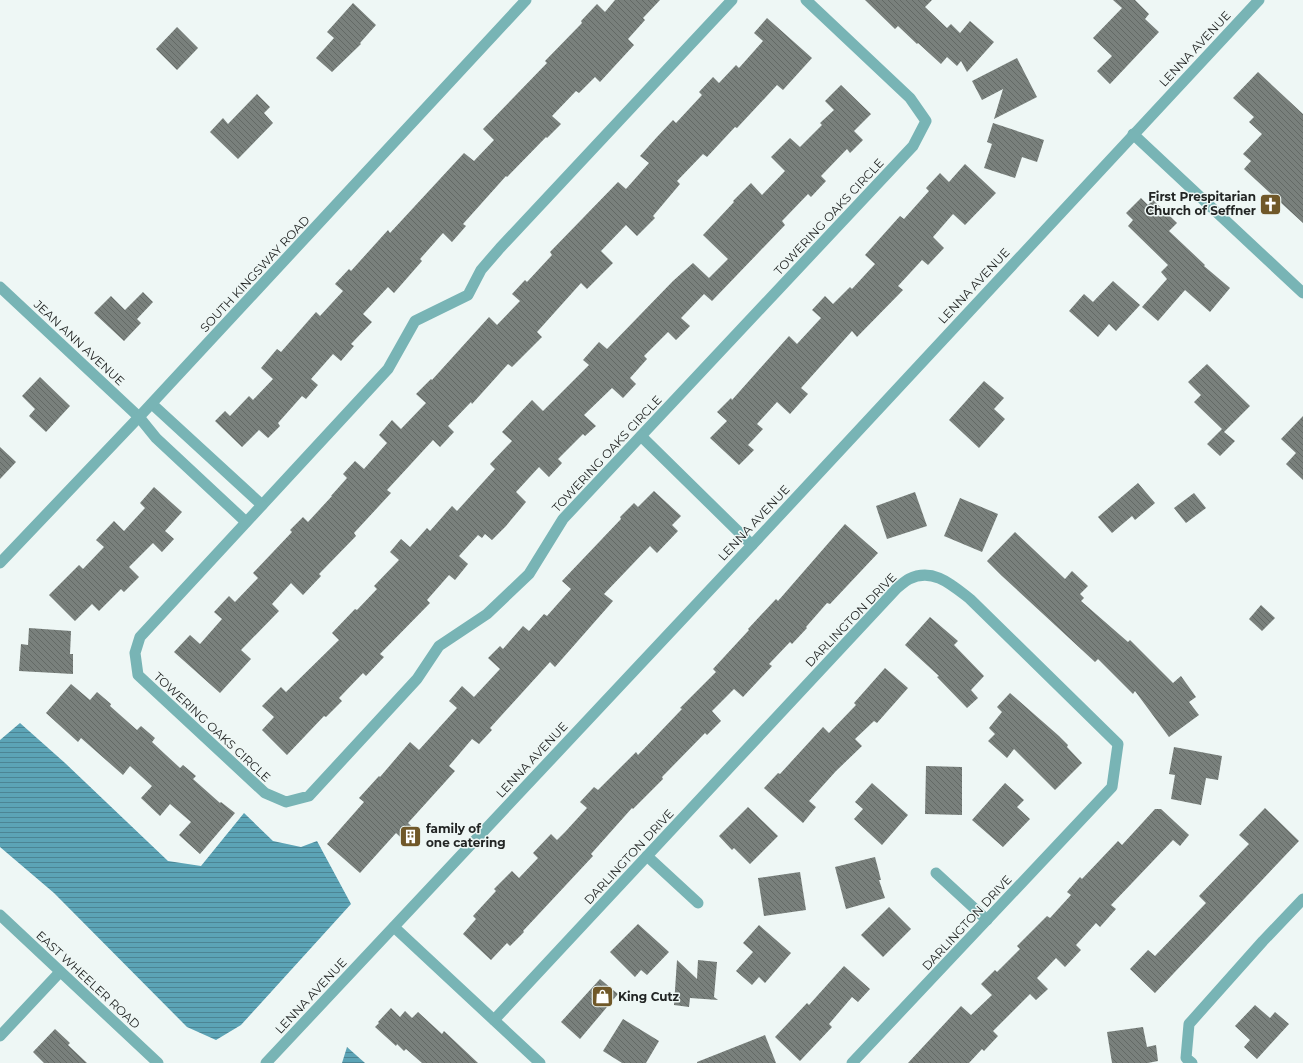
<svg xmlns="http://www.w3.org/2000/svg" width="1303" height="1063" viewBox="0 0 1303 1063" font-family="Montserrat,sans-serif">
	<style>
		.water { fill: url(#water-rules) }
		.building { fill: url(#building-back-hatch) }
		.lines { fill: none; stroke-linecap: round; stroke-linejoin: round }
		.minor { stroke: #78b4b5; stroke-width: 11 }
		.tertiary { stroke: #78b4b5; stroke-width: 11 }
		.labels { text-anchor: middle; stroke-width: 3; stroke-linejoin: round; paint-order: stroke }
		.street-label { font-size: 12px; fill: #222524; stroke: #eef7f5 }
		.poi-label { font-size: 12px; font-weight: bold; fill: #222524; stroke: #eef7f5; text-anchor: start }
	</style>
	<defs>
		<pattern id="water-rules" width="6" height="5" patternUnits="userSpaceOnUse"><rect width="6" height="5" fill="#5ca4b6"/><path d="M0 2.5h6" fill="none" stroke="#4c8594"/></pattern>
		<pattern id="building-back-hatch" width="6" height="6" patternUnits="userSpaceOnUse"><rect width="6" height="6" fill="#79807c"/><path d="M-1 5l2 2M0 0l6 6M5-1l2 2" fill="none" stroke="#636965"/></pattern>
	</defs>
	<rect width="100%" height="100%" fill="#eef7f5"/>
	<g class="water">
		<path d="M20,723L65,763L168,861L201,866L244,813L273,841L301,847L317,841L351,904L241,1025L216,1040L187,1027L54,893L0,847V740Z"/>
		<path d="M347,1047L365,1063H342Z"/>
	</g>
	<g class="building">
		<path d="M615,0H660L643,18L645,20L628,39L634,45L600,82L595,77L579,93L576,91L552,116L561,124L547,138L546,137L507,177L506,176L463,224L466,226L452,242L443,233L420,259L422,261L394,293L388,287L363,314L372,322L351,344L354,346L341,361L333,354L311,379L318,385L306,399L302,396L278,423L280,426L268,438L259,430L242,447L215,421L225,411L230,416L249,396L253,400L273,379L261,368L277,349L281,352L316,312L320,316L343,291L335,284L349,269L351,271L388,230L390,233L464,153L474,161L494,140L483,129L547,63L545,61L582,23L581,21L597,4L605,12Z"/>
		<path d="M865,0H932L925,7L947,28L951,24L960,33L970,21L994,42L967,72L961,61L957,66L947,57L941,64L918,43L917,44L898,26L895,29Z"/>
		<path d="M1113,0H1135L1149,14L1145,19L1159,32L1110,84L1097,71L1112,56L1093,38L1122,8Z"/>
		<path d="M353,3L376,25L360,43L361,44L332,72L316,58L334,38L327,32Z"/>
		<path d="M767,18L812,58L783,90L777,85L737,128L735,127L707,157L703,154L677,181L680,184L653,216L655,218L637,236L626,225L601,251L613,263L587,289L581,283L537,332L542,337L512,367L508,364L472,404L471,402L448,426L454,432L440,447L433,440L387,490L391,493L354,533L356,536L319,574L321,576L303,595L291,583L272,604L279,611L241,650L251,659L220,693L174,652L190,635L200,644L222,619L214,612L229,596L235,602L258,578L253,573L292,532L290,530L303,517L308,522L332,496H331L347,478L343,474L355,461L364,469L387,443L379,435L392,420L401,429L426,403L416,394L431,379L432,380L489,317L497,325L520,301L512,294L525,280L527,282L552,255L550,252L618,182L626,189L649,163L640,156L657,137L673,120L676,123L702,95L699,92L713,77L719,83L736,65L739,68L763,41L754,33Z"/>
		<path d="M177,27L198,48L177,70L156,49Z"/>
		<path d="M1017,58L1037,97L994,119L1003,89L982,100L972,81Z"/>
		<path d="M1258,72L1303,114V223L1244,169L1251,161L1243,154L1262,134L1249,122L1254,117L1233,98Z"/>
		<path d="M841,85L871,114L854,131L863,140L850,153L847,149L821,176L826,181L811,197L808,194L782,221L785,225L712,301L704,294L681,318L690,326L676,340L668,332L644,356L647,359L630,378L636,384L623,398L612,388L584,415L596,426L585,436L583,434L558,459L562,463L549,477L539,467L516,492L526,502L506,526L492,540L485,534L482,538L478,535L459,556L468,564L455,580L449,575L427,600L430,603L380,654L384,657L366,676L363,673L339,698L342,701L326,717L324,716L287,755L262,730L274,717L262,706L281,687L286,692L339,640L332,633L355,609L357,610L377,589L374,586L399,560L390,552L401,539L410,547L427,528L430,531L452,506L457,511L495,469L490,464L512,441L502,432L532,400L543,411L589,365L583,360L599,342L607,349L673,281L693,263L709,278L728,259L703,235L734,202L733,201L751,183L762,195L785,171L771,157L790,138L800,147L822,125L820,123L834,110L825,101Z"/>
		<path d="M257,94L270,107L264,113L273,123L238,159L210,132L223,118L228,124Z"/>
		<path d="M993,123L1044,140L1037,162L1022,157L1015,178L984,168L992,144L987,142Z"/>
		<path d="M965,164L996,193L965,225L953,214L933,237L944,248L928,265L922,260L898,286L903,290L857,337L852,331L801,388L808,394L790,414L777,402L757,424L763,429L748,445L754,450L739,465L710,438L727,421L717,412L731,398L732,400L789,336L797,344L821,318L812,310L825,296L833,304L850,287L852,289L875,264L865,255L900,216L904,219L929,191L926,188L940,173L949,182Z"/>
		<path d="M1141,198L1148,205L1153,200L1177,223L1169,231L1205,265L1204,266L1230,288L1210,312L1185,290L1158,321L1142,307L1167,279L1161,272L1168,265L1128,226L1133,220L1126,213Z"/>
		<path d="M1113,281L1140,305L1116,331L1109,324L1098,337L1069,311L1084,294L1093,302Z"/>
		<path d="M143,292L153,302L137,319L141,323L124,341L94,313L111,296L125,310Z"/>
		<path d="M1207,364L1250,406L1224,432L1235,441L1220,456L1207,444L1222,429L1194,402L1201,395L1188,382Z"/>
		<path d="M40,377L70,406L46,432L29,416L35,409L22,396Z"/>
		<path d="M984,381L1004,398L994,409L1005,419L979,448L949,420Z"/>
		<path d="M1303,416V480L1286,464L1296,453L1281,439Z"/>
		<path d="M0,447L16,462L0,479Z"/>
		<path d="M1138,483L1155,503L1135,520L1132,516L1112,533L1098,517Z"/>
		<path d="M154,487L182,512L165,531L174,539L162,552L153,543L129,567L139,577L124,592L121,589L99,611L92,604L75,621L49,595L79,565L83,569L104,547L96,540L114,521L124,531L145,508L140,503Z"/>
		<path d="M654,491L681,516L672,525L678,531L657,553L650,546L604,594L613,601L555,667L550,662L490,728L492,730L479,744L472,739L449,766L455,771L408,823L420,834L409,845L396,833L360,873L327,844L364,802L359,798L379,776L380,777L410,742L419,750L457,708L449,701L462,686L474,697L500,669L488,658L500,646L503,649L523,626L529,631L544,614L547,616L571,589L562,581L621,519L620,517L634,503L638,507Z"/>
		<path d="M915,492L927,526L887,539L876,506Z"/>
		<path d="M1194,493L1206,508L1186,523L1174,508Z"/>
		<path d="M960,498L998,514L982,552L944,536Z"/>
		<path d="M845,524L878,553L830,604L827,603L806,627L807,628L792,644L790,642L769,664L772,666L743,697L734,689L712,711L721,721L707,735L705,733L662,777L663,779L633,809L632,808L591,854L593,856L523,931L524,932L510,946L507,943L491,960L463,934L476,919L473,916L496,891L494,889L512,871L519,878L538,858L533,853L551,834L557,840L566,831L587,808L580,802L594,787L598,790L636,752L638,755L682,709L680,708L716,672L713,669L749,630L748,629L776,599L778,601Z"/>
		<path d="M1015,532L1065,579L1072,571L1088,586L1080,594L1084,598L1081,601L1128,642L1130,640L1173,683L1181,676L1196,697L1189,702L1199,715L1169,737L1135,691L1133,694L1098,659L1095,662L1002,576L987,561Z"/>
		<path d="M1261,605L1275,618L1262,631L1249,619Z"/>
		<path d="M930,617L958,641L954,645L984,676L971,690L978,698L967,708L937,677L939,676L905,645Z"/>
		<path d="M29,628L71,631L70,654H73V674L19,671L21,644L28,645Z"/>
		<path d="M885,668L908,688L877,723L874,721L855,739L862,746L836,771L809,801L816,807L803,823L764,788L778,773L780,774L823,727L829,733L856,705L854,703Z"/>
		<path d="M71,684L90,700L97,692L111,704L110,706L137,730L141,726L155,738L152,742L180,768L183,765L196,776L193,779L220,803L221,802L235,813L200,854L179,835L191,822L170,804L160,816L141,798L152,786L130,766L123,775L81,738L78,742L46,713Z"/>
		<path d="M1010,693L1059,736L1068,745L1067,747L1082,763L1055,790L1014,749L1007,758L988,741L995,734L989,728L1002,712L997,707Z"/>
		<path d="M1174,747L1222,756L1218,780L1206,778L1201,805L1171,799L1175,775L1169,774Z"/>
		<path d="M926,766L962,767V815L925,814Z"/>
		<path d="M872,783L908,815L882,845L854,819L863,809L855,802Z"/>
		<path d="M1005,783L1024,800L1017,807L1030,819L1003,847L972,820Z"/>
		<path d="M748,807L778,836L750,864L734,848L732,850L719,836Z"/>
		<path d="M1265,808L1299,841L1155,993L1130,969L1148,950L1155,956L1206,903L1199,896L1249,844L1239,835Z"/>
		<path d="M1155,809H1161L1189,835L1180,846L1173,840L1111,905L1116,909L1100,927L1096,923L1076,945L1081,950L1065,967L1056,958L1037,978L1048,989L1036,1000L1030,994L993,1031L998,1036L984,1051L982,1049L969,1063H908L961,1006L971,1015L992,995L981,984L995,970L997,972L1020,949L1017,946L1047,916L1050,918L1071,895L1067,892L1080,877L1082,879L1118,841L1122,845Z"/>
		<path d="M875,857L881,880H879L885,898L846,909L835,867Z"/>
		<path d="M800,872L806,910L764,916L758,878Z"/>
		<path d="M889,907L911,929L883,957L861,935Z"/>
		<path d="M638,924L669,952L647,975L641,970L635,977L610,952Z"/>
		<path d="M759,925L791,953L765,983L759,977L752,985L736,971L753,952L743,943Z"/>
		<path d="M677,960L697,979L698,960L717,962L714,997L718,1000L690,998L689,1007L674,1005Z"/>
		<path d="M844,966L870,989L858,1002L852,997L829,1024L832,1027L800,1061L775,1037L807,1003L809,1005Z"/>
		<path d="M600,979L618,994L580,1039L561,1022Z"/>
		<path d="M1255,1005L1270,1018L1275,1012L1289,1024L1257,1059L1244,1047L1250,1040L1235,1026Z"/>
		<path d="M391,1008L400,1017L405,1011L412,1018L418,1012L442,1034L444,1031L478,1063H422L406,1049L404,1051L397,1044L396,1046L375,1027L379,1023L378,1022Z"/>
		<path d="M623,1019L659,1041L646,1063H622L603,1051Z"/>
		<path d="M1143,1027L1147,1047L1156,1045L1158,1061L1148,1063H1112L1107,1032Z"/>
		<path d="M55,1029L70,1043L68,1045L87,1063H44L33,1052Z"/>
		<path d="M765,1035L776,1063H697V1062Z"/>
	</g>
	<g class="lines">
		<g class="minor">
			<path d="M732,0L500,248L481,270L468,295L415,321L388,369L140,637L135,653L138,675L265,793L286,802L309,796L417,679L439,646L487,614L529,574L563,519L913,146L926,121L910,98L806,0"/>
			<path d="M1133,134L1303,293"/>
			<path d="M0,287L139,417L156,438L246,522"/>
			<path d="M152,404L262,505"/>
			<path d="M641,436L752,545"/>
			<path d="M647,856L698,903"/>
			<path d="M936,873L987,920"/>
			<path d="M394,927L540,1063"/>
			<path d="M494,1020L897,588C901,585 905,581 909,579C933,567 952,585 970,599L1118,744L1112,787L852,1063"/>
			<path d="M0,1036L60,972"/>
			<path d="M266,1063L752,545L1259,0"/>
			<path d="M1192,1063L1186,1058L1189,1024L1263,941L1303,899"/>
		</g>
		<g class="tertiary">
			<path d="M0,563L139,417L526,0"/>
			<path d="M0,915L158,1063"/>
		</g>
	</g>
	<defs>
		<symbol id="church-square" viewBox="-11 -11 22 22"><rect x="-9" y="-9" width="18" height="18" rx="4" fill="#705829" stroke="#eef7f5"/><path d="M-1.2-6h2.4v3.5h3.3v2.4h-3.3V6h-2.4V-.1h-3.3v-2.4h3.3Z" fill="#fff"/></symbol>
		<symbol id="building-square" viewBox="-11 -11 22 22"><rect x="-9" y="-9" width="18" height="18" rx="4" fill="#705829" stroke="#eef7f5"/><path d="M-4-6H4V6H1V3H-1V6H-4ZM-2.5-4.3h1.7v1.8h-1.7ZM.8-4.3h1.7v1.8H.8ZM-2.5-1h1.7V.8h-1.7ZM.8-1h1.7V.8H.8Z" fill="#fff"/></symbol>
		<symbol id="shop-square" viewBox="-11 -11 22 22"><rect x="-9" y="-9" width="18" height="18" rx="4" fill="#705829" stroke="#eef7f5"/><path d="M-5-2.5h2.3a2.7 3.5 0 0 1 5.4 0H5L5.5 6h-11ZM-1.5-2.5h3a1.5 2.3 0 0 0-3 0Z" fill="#fff"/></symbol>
	</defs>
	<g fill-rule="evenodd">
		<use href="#church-square" x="1258" y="192" width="25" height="25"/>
		<use href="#building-square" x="398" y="824" width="25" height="25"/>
		<use href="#shop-square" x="590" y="984" width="25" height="25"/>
	</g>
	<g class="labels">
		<g class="street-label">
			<text transform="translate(1195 49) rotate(-47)" y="4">LENNA AVENUE</text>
			<text transform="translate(829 217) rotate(-47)" y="4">TOWERING OAKS CIRCLE</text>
			<text transform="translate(255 274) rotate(-47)" y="4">SOUTH KINGSWAY ROAD</text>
			<text transform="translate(974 286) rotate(-47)" y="4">LENNA AVENUE</text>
			<text transform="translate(79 343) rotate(43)" y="4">JEAN ANN AVENUE</text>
			<text transform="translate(607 454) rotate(-47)" y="4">TOWERING OAKS CIRCLE</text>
			<text transform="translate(754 523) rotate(-47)" y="4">LENNA AVENUE</text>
			<text transform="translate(851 620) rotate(-46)" y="4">DARLINGTON DRIVE</text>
			<text transform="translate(212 727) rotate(43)" y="4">TOWERING OAKS CIRCLE</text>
			<text transform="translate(532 760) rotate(-47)" y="4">LENNA AVENUE</text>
			<text transform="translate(629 857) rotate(-47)" y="4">DARLINGTON DRIVE</text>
			<text transform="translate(967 923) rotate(-47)" y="4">DARLINGTON DRIVE</text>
			<text transform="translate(88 980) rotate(43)" y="4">EAST WHEELER ROAD</text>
			<text transform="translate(311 996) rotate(-47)" y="4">LENNA AVENUE</text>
		</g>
		<g class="poi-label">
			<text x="1256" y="201" text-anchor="end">First Prespitarian<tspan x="1256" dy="14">Church of Seffner</tspan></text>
			<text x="426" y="833">family of<tspan x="426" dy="14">one catering</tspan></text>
			<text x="618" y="1001">King Cutz</text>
		</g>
	</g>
</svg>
